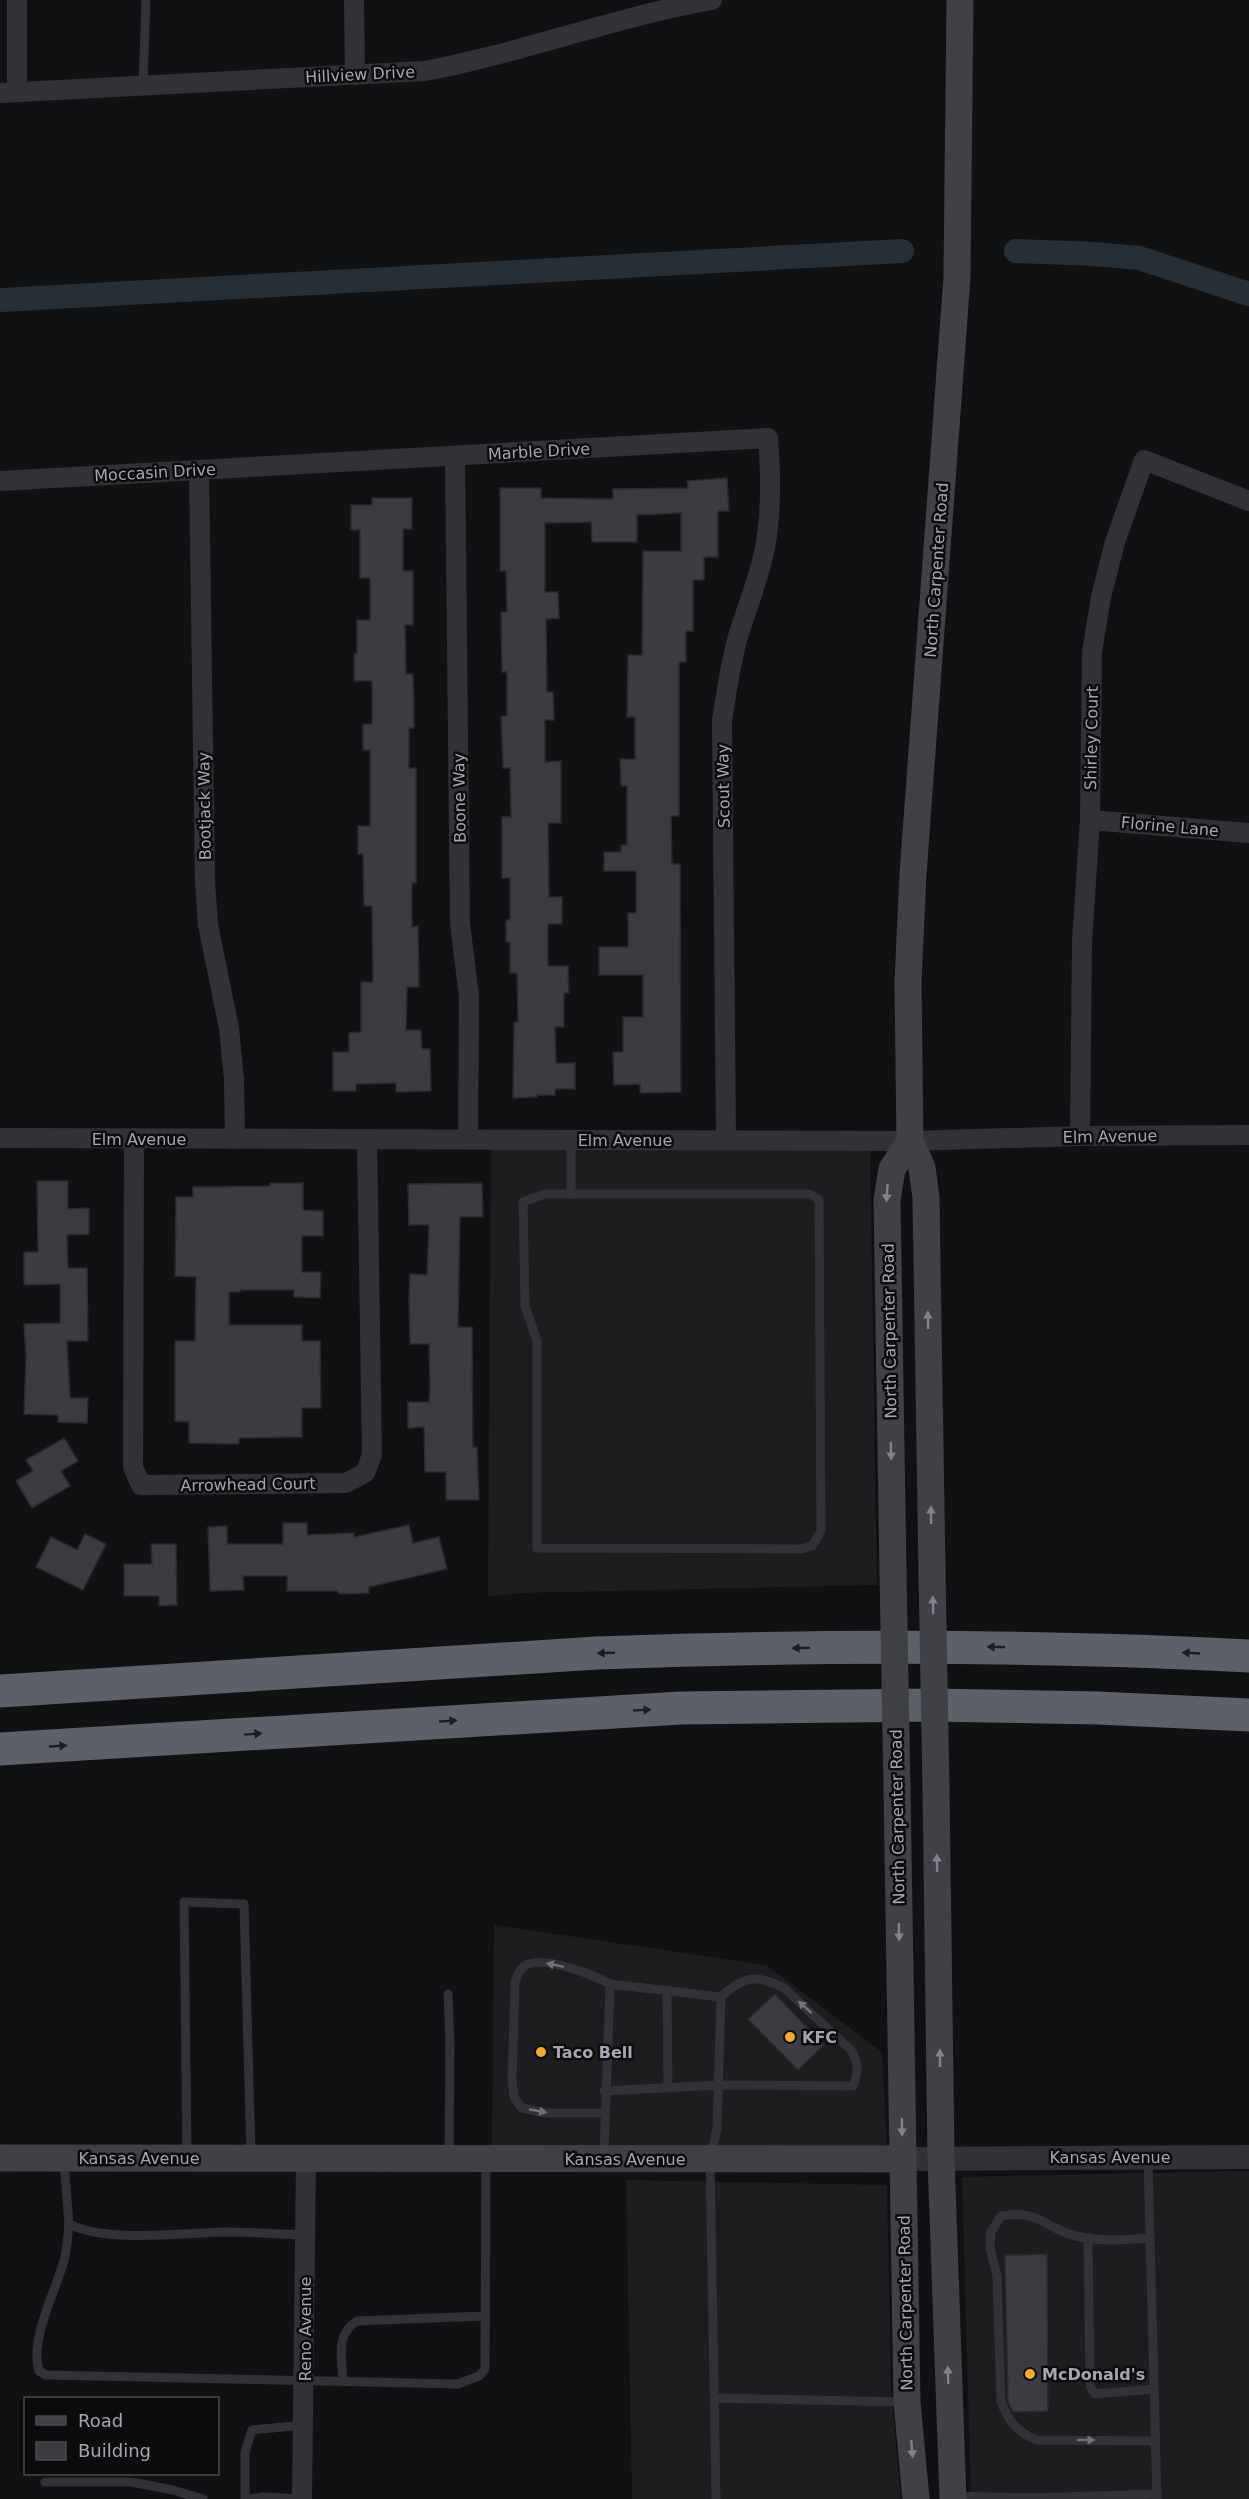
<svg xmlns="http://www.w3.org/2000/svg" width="1249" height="2499" viewBox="0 0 1249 2499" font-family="'DejaVu Sans',sans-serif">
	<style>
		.built { fill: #1d1d1f }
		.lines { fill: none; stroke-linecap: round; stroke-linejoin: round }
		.canal { stroke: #272f36; stroke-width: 24 }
		.building { fill: #3b3c42; stroke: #2a2a2e; stroke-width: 1.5 }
		.service { stroke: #313237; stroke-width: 9 }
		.minor { stroke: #313237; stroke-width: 20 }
		.tertiary { stroke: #313237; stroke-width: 24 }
		.secondary { stroke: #3f4147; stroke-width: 27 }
		.motorway { stroke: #5d6068; stroke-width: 33 }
		.secondary-bridge { stroke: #3f4147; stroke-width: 27 }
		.oneway { fill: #7f838d }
		.oneway2 { fill: #1c1d1f }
		.oneway3 { fill: #6f727b }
		.poi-dot { fill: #f5ab25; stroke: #0c0c0d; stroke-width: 2 }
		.labels { text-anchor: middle; stroke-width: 5; stroke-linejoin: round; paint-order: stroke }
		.street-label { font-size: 16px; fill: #a1a7b3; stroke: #0c0c0d }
		.poi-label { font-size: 16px; font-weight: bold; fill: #a1a7b3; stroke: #0c0c0d; text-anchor: start }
	</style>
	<rect width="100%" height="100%" fill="#101112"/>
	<g class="built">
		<path d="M491,1147L870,1148L877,1585L522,1593L488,1596Z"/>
		<path d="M494,1925L766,1965L882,2052L887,2149L492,2151Z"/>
		<path d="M1249,2171V2499H971L962,2177Z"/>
		<path d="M626,2180L887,2185L891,2388L901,2499H632Z"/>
	</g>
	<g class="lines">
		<g class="canal">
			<path d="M1016,251L1095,254L1139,258L1249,294"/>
			<path d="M0,300L902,251"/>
		</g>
	</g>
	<g class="building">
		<path d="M727,478L729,511H718V557H704V580H693V631H686V662H679V816H671L672,864H680L681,1092L640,1093V1084L614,1085L613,1052H623V1017H643V975H599V947H628V913H636V871H604V852H621V845H627V786H621L620,759H635V717H627L628,655H642L643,551H681V513L637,515V542H592L591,522L545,523V592H558L559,618L546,619L547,692H553L554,720H545V762L561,761V823H548L549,897H562V924H548V966H568L569,993H564V1027H555L556,1063H575V1089H555V1095H537V1097L513,1098L514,1022H518L517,973H510V942H506V920H510V878H502V817H511L510,768H503L502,738L501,716H507V672H502L501,612H507L506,571H500V488H541V498L613,499V489L688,488L687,481Z"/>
		<path d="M372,498H412V529H403V571H413V625H405L406,674H413L414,704V728H409V768H416V883H412V927L418,926L419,987H407L406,1030H421L422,1049H430L431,1091L396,1092V1083L356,1084V1091H333V1052H349V1033L361,1032V982H373L372,906H364L363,854H358V826H370V750H363V724H372V681H354V654H357V620H370V578H360V530H351V505H372Z"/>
		<path d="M37,1181H68V1209L89,1208V1234L67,1235L68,1268H87L88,1341H67L70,1398H88L87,1423L58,1422V1415L24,1414L26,1357L24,1324L60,1323V1284L24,1285V1252H38Z"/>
		<path d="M270,1183H303V1210L323,1211V1236H302V1272H321L320,1298L294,1297V1290H240V1292H229V1325H302V1341H320L321,1408H302V1437L239,1438V1444L189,1443V1422L175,1421V1341H195L196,1277L175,1276L176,1197H193V1187L270,1186Z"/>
		<path d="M482,1183L483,1217H460L458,1327H472L473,1447H477L479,1500H446V1472H425L424,1427L408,1428V1402H429L430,1388L429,1344H410L409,1297L410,1274L427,1275L429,1225H409L408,1184Z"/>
		<path d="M64,1438L78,1461L61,1471L70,1486L32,1508L16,1481L33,1471L26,1460Z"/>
		<path d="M283,1523H307V1535L354,1533V1537L409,1525L413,1543L439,1537L447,1569L369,1587V1593L339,1594L338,1591H287V1576H243L244,1590L210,1591L208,1527L227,1526V1544H283Z"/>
		<path d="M85,1534L106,1544L83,1590L36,1567L51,1537L77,1550Z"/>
		<path d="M151,1544H176L177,1605L159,1606V1596H124V1564H152Z"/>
		<path d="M775,1994L824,2045L798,2070L748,2019Z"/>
		<path d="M1047,2254L1048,2411L1013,2412L1008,2401L1005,2255Z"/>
	</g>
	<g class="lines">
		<g class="service">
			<path d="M143,86L146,0"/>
			<path d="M571,1139V1194"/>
			<path d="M544,1194H810L819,1200L821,1531L812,1546L802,1549L537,1548V1341L525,1306L523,1202Z"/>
			<path d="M667,1992L668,2088"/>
			<path d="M448,1994L450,2043L449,2156"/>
			<path d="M604,2091L719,2085L853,2086C859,2072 858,2063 852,2051L784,1988C756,1974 743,1976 721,1997"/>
			<path d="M604,2113H545L522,2108L514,2097L512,2081L515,1982C517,1978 518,1973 521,1969C536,1951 593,1975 610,1984"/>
			<path d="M604,2156L610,1984L721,1997L717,2129L710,2159L716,2499"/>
			<path d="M187,2157L184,1902L244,1904L251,2156"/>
			<path d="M1148,2159L1157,2499"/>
			<path d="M64,2162L69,2224C106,2243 180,2233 223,2232C251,2232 278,2234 306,2235"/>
			<path d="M69,2224C68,2234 67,2246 65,2257C57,2289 29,2339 39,2371L46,2375L458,2384L479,2376L485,2369L486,2161"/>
			<path d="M1088,2238L1090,2386L1095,2394L1154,2389"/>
			<path d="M1150,2238C1125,2240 1101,2242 1076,2236C1046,2229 1039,2209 1001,2216L991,2232L990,2248L997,2276L1001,2402C1009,2422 1017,2432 1037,2440L1156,2441"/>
			<path d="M343,2381C342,2358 335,2334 357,2321L485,2316"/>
			<path d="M715,2398L905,2402"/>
			<path d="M45,2482H131L173,2490L203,2499"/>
			<path d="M955,2496L1031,2498L1157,2494"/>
			<path d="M245,2499V2452L252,2430L304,2425"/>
			<path d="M249,2499L264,2497L302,2499"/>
		</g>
		<g class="minor">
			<path d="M17,0V92"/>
			<path d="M354,0L355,75"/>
			<path d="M0,93L425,71C522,53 614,17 712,0"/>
			<path d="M455,456L460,924L469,996L468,1139"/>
			<path d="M199,470L205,882L208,925L229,1028L234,1080L235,1139"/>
			<path d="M0,481L768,438C771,475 772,511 765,548C759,579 746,609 737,640C730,667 726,694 722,721L726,1140"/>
			<path d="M1090,820L1249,833"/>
			<path d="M1080,1136L1082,942L1090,820L1092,652L1101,597L1115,542L1144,460L1249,501"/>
			<path d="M0,1138L910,1141L1080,1136L1249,1135"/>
			<path d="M134,1138L133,1467L141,1485L346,1483L365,1473L372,1455L367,1139"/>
			<path d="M302,2499L306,2158"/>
		</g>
		<path class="tertiary" d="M903,2159L1249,2157"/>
		<g class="secondary">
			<path d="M893,1573L887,1200L892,1169L910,1141"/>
			<path d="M932,1573L926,1198L922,1168L910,1141L908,982L913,874L957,277L960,0"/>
			<path d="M897,1789L907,2402L916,2499"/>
			<path d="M936,1789L941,2158L953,2499"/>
			<path d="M0,2158L903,2159"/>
		</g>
		<g class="motorway">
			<path d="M0,1691L597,1653C815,1645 1032,1645 1249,1656"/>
			<path d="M0,1749L681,1708L931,1705L1098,1708L1249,1715"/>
		</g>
		<g class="secondary-bridge">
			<path d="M893,1573L897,1789"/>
			<path d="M932,1573L936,1789"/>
		</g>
	</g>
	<defs><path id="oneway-solid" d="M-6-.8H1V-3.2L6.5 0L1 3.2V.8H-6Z" transform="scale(1.5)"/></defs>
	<g class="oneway">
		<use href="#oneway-solid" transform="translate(887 1193) rotate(94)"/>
		<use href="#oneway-solid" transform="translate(928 1320) rotate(-91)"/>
		<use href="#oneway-solid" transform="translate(891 1451) rotate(89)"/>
		<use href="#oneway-solid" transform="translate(931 1515) rotate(-91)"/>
		<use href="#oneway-solid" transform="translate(933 1605) rotate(-91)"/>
		<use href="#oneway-solid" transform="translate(937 1863) rotate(-91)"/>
		<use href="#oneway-solid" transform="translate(899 1932) rotate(89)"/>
		<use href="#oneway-solid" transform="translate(940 2058) rotate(-91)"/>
		<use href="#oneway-solid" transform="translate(902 2127) rotate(89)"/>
		<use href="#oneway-solid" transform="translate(948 2375) rotate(-92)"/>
		<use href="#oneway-solid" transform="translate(912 2449) rotate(85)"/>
	</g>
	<g class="oneway2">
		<use href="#oneway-solid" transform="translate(996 1647) rotate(-179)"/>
		<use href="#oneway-solid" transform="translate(801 1648) rotate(179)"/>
		<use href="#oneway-solid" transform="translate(606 1653) rotate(178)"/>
		<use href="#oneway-solid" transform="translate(1191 1653) rotate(-177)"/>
		<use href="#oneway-solid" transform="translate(642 1710) rotate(-3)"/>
		<use href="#oneway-solid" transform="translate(448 1721) rotate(-4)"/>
		<use href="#oneway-solid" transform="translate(253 1734) rotate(-4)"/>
		<use href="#oneway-solid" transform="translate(58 1746) rotate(-4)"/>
	</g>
	<g class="oneway3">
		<use href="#oneway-solid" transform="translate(555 1965) rotate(-168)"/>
		<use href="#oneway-solid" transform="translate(805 2007) rotate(-138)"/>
		<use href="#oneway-solid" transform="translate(538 2111) rotate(11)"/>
		<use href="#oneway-solid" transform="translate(1086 2440)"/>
	</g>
	<g class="poi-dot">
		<circle cx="790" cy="2037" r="6"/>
		<circle cx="541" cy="2052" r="6"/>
		<circle cx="1030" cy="2374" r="6"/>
	</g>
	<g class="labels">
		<g class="street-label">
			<text transform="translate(360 74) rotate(-3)" y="6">Hillview Drive</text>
			<text transform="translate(539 451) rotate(-3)" y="6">Marble Drive</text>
			<text transform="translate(155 472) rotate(-3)" y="6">Moccasin Drive</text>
			<text transform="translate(936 570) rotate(-86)" y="6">North Carpenter Road</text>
			<text transform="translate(1091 738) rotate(-89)" y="6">Shirley Court</text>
			<text transform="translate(723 786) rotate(-91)" y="6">Scout Way</text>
			<text transform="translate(459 798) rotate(-91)" y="6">Boone Way</text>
			<text transform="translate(204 806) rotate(-91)" y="6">Bootjack Way</text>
			<text transform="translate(1170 826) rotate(5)" y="6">Florine Lane</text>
			<text transform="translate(1110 1136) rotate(-1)" y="6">Elm Avenue</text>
			<text x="139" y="1145">Elm Avenue</text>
			<text x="625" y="1146">Elm Avenue</text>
			<text transform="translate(889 1331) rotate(-91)" y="6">North Carpenter Road</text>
			<text transform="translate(248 1484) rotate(-1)" y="6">Arrowhead Court</text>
			<text transform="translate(897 1817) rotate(-91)" y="6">North Carpenter Road</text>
			<text x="1110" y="2163">Kansas Avenue</text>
			<text x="139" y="2164">Kansas Avenue</text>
			<text x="625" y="2165">Kansas Avenue</text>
			<text transform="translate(905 2303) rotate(-91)" y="6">North Carpenter Road</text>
			<text transform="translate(305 2329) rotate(-90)" y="6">Reno Avenue</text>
		</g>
		<g class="poi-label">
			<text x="802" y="2043">KFC</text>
			<text x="553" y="2058">Taco Bell</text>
			<text x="1042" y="2380">McDonald's</text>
		</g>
	</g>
	<rect x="24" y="2397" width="195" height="78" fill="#0c0c0d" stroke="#484a4f" stroke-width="1.5"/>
	<rect x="36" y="2416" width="30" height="9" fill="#3f4147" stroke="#484a4f" stroke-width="1.5"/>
	<text x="78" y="2427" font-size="18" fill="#a1a7b3">Road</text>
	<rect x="36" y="2442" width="30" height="18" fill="#3b3c42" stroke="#484a4f" stroke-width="1.5"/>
	<text x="78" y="2457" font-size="18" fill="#a1a7b3">Building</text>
</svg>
